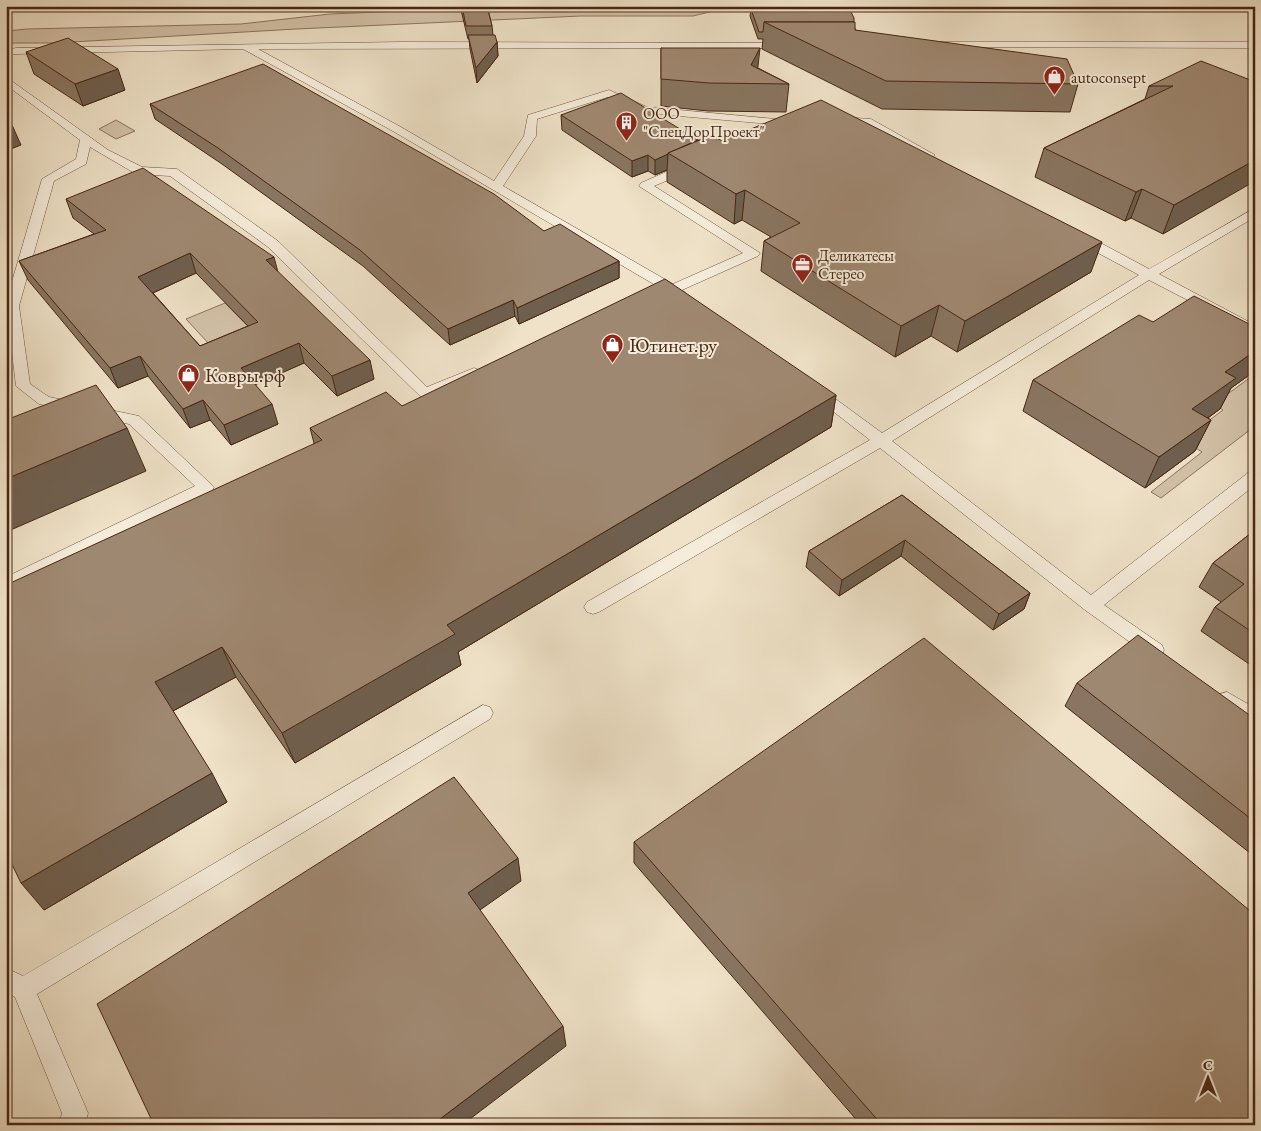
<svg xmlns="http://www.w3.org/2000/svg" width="1261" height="1131" viewBox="0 0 1261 1131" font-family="'EB Garamond',serif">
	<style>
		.green { fill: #d3c2a9; stroke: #8e745e }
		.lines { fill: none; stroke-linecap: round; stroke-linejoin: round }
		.lane-casing { stroke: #725540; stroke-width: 1 }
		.lane { fill: #f5ecdb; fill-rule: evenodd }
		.wall { fill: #897561; stroke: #482612; fill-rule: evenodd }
		.shaded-wall { fill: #6f5f4f; stroke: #482612 }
		.building { fill: #9f8871; stroke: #482612; fill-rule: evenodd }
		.labels { text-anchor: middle; stroke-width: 4; stroke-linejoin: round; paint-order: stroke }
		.far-poi-label { font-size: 16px; fill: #482612; stroke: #f5ecdb; text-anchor: start }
		.poi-label { font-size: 20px; fill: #482612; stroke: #f5ecdb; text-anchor: start }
	</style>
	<rect width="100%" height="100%" fill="#efe2c8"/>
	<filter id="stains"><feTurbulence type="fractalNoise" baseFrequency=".004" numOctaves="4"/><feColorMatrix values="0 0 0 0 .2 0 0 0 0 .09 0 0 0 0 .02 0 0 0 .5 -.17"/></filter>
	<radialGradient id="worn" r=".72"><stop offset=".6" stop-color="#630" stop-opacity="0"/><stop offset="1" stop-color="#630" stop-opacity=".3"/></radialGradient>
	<g class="green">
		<path d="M529,6H734L693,16H581L296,29L55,43H6V31L27,29L241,24L330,14Z"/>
		<path d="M116,120L135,131L116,139L99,129Z"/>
		<path d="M225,303L272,351L232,369L186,319Z"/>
		<path d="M1255,374V426L1161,498L1151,492L1202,452L1183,440L1223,410L1214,404Z"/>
	</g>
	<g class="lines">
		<defs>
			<g id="lane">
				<path d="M402,42L791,43L792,45L787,48L258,49L399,126L494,181L524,136L528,115L609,90L647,107L797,121L799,123L793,126L645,113L608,97L537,119L536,136L503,186L673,284L743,253L639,186L641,183L684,164H692L694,167L692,170L654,186L760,253L758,256L682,290L687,294L685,297L680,298L671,295L657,300L652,299L650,296L662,289L391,130L243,49L16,54L6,56V50L16,48Z"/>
				<path d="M938,42H1255V48L934,47L933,45Z"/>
				<path d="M6,77L108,150L142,167L177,169L278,241L427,387L474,368L479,370L481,373L479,376L430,396H420L268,247L170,176L136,174L90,147L86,164L54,181L19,306L30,384L49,397L139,416L214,487L212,491L6,592V577L195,486L129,424L39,404L16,386L6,302L42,179L76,159L80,140L6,85Z"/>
				<path d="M841,117L871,119L935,155L929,159L925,157L865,124L837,122L835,120Z"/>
				<path d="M1255,208V217L1159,274L1255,325V335L1149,280L892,441L1091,595L1249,472L1255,470V485L1104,605L1162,645L1164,650L1162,655L1155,657L1148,655L1085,610L880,448L599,612L593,614L587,612L584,607L587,602L870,440L812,395L809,392L812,389H822L882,433L1139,275L1074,240L1073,237L1074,234H1084L1149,269Z"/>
				<path d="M1227,692L1255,708V727C1243,723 1223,712 1217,700L1220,694Z"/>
				<path d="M483,705L490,707L493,713L490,719L37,994L88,1113L85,1125H59L62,1113L15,997L6,992V968L23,976Z"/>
			</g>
		</defs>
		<use href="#lane" class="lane-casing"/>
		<use href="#lane" class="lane"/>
	</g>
	<g class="wall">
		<path d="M460,6H487L492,26L493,35L497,42L498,56L477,83L470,49L469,39H468Z"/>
		<path d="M1245,6H1255V14Z"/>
		<path d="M751,9L854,22L855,30L1078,84L1070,112L882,109L762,49L763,39H758L750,16Z"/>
		<path d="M661,48L758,68L789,84L786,112L708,111L661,106Z"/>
		<path d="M26,52L125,90L83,106L34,74Z"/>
		<path d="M1253,81L1163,234L1131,218L1125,221L1035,177L1044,148L1145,99L1149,86Z"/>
		<path d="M150,104L544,231L619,261V278L519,324L515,316L450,345L363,266L222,164L155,119Z"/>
		<path d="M561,115L698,140L722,141L1091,272L957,352L931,336L895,357L761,271L764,241L771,237L742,220L734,224L667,182V170L655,175L648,171L632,177L562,130Z"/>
		<path d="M66,199L277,271L374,379L337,396L304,363L255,384L278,424L231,445L210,420L190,428L148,376L118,388L28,280L19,261L94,234L73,218ZM196,273L248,326L200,346L153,293Z"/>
		<path d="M1153,322L1255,327V371L1231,388L1220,409L1208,418L1211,420L1195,451L1145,488L1023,411L1033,380Z"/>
		<path d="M836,395L831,427L458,652L461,665L295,763L236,677L173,711L227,802L44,910L314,443L310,428L402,406Z"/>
		<path d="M902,495L1030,593L1024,609L993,630L901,556L839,596L806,567L809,551Z"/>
		<path d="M1255,530V668L1201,631L1215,607L1221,602L1199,587L1213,563Z"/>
		<path d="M1077,683L1255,719V857L1065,706Z"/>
		<path d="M634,842L1255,1125H861L634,863Z"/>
	</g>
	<g class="shaded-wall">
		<path d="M497,42L498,56L477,83L476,68Z"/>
		<path d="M760,48L757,75L751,65Z"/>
		<path d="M118,69L125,90L83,106L75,84Z"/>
		<path d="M12,125L21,145L6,151V127Z"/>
		<path d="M668,154L667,170L655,175V160Z"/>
		<path d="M648,155V171L632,177V161Z"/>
		<path d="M1255,160V181L1163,234L1174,205Z"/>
		<path d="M1142,189L1131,218L1125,221L1136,192Z"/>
		<path d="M745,190L742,220L734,224L736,194Z"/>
		<path d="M1102,242L1091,272L957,352L965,321Z"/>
		<path d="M190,253L196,273L146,296L138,277Z"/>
		<path d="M274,257L279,276L266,260Z"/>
		<path d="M619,261V278L519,324L517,308Z"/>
		<path d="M513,300L515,316L450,345L448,329Z"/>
		<path d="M939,305L931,336L895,357L901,326Z"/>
		<path d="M299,343L304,363L248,388L241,368Z"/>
		<path d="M1255,351V371L1231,388L1220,409L1177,440L1192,409L1225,372Z"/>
		<path d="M140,356L148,376L118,388L110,368Z"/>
		<path d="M370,360L374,379L337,396L332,376Z"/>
		<path d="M836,395L831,427L458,652L461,665L295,763L282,733L447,625Z"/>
		<path d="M203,400L210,420L190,428L183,409Z"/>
		<path d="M272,404L278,424L231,445L224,425Z"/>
		<path d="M1211,420L1195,451L1145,488L1159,457Z"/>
		<path d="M127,428L146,471L6,532V479Z"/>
		<path d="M905,540L901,556L839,596L842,580Z"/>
		<path d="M1030,593L1024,609L993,630L999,614Z"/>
		<path d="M222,647L236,677L171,712L155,682Z"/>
		<path d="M212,773L227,802L44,910L21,883Z"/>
		<path d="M518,858L521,881L473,915L468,893Z"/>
		<path d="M563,1026L566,1046L462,1125H432Z"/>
	</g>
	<g class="building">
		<path d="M462,6H487L492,26H466Z"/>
		<path d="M818,6H848L854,18V22H764L763,32H759L751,9Z"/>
		<path d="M764,22H855V30L1067,59L1078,84L886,81Z"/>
		<path d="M468,35H495L497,42L476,68Z"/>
		<path d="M68,38L118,69L75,84L26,52Z"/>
		<path d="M661,48H760L751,65L789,84L709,83L661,79Z"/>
		<path d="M1201,61L1253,81L1255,80V160L1174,205L1142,189L1136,192L1044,148L1173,86H1149Z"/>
		<path d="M263,64L494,194L544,231L560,224L619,261L517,308L513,300L448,329L360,250L218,148L150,104Z"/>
		<path d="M621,93L698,140L668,153V154L655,160L648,155L632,161L561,115Z"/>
		<path d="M821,100L1102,242L965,321L939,305L901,326L764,241L800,223L745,190L736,194L668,153L712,135L722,141Z"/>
		<path d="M6,121L12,125L6,127Z"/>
		<path d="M143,168L274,257L266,260L370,360L332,376L299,343L241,368L272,404L224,425L203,400L183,409L140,356L110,368L19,261L106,230L66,199ZM190,253L258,322L200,346L138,277Z"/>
		<path d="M665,279L836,395L447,625L455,634L282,733L222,647L155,682L212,773L21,883L6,852V585L322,440L310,428L386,392L402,406Z"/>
		<path d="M1194,296L1255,327V351L1225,372L1236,378L1192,409L1211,420L1159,457L1033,380L1139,315L1153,322Z"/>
		<path d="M96,385L127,428L6,479V420Z"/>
		<path d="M902,495L1030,593L999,614L905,540L842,580L809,551Z"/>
		<path d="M1255,530V634L1215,607L1244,584L1213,563Z"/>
		<path d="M1138,635L1255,719V822L1077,683Z"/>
		<path d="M924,638L1255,915V1125H882L634,842Z"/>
		<path d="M454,777L518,858L468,893L563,1026L432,1125H154L97,1004Z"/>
	</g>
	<defs>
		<symbol id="shop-pin" viewBox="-11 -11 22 30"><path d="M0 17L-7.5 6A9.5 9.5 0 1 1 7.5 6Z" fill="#8f2418" stroke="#f5ecdb"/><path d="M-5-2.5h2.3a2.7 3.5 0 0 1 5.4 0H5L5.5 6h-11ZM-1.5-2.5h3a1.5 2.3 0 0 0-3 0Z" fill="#fff"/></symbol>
		<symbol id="building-pin" viewBox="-11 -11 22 30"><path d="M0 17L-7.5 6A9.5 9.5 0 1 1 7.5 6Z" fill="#8f2418" stroke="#f5ecdb"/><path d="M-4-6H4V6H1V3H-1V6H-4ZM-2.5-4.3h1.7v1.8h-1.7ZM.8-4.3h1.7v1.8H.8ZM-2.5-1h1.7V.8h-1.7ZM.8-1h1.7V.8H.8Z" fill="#fff"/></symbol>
		<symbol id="office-pin" viewBox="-11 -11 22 30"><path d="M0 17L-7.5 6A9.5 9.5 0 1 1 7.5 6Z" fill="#8f2418" stroke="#f5ecdb"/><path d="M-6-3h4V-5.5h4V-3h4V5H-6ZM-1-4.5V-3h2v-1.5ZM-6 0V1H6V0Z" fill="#fff"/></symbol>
	</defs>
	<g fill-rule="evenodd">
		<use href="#shop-pin" x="1042" y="64" width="25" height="34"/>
		<use href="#building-pin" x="614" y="110" width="25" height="34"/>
		<use href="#office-pin" x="790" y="252" width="25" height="34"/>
		<use href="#shop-pin" x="600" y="332" width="25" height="34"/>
		<use href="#shop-pin" x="176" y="362" width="25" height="34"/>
	</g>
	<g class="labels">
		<g class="far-poi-label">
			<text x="1071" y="83">autoconsept</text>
			<text x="643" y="119">ООО<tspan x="643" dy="18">"СпецДорПроект"</tspan></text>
			<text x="818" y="261">Деликатесы<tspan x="818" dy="18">Стерео</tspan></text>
		</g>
		<g class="poi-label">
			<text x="629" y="352">Ютинет.ру</text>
			<text x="205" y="382">Ковры.рф</text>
		</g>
	</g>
	<rect width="1261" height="1131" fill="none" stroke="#efe2c8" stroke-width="25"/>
	<rect x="8" y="8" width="1246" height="1116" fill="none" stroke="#482612" stroke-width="2.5"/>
	<rect x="12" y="12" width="1236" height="1106" fill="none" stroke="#482612"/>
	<g transform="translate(1208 1078)" stroke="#f5ecdb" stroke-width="4" paint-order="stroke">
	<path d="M0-4L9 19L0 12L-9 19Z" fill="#482612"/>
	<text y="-8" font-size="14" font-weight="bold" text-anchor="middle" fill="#482612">С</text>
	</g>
	<rect width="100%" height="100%" filter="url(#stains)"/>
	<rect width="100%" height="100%" fill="url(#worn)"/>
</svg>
